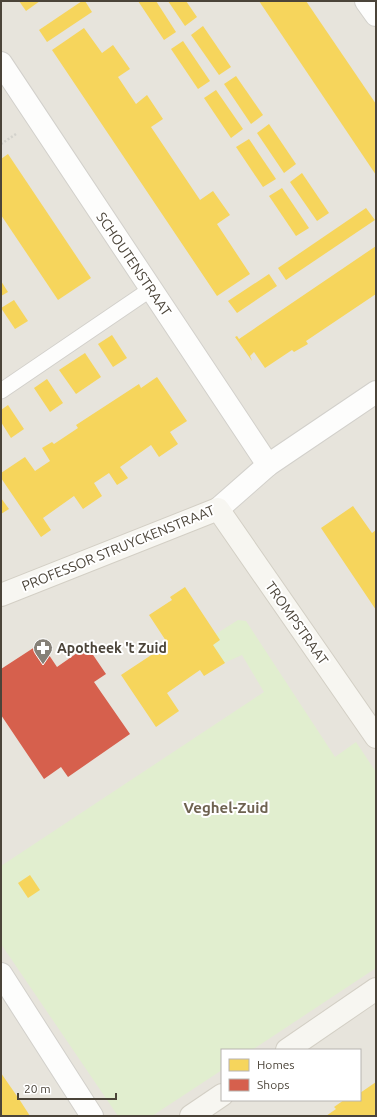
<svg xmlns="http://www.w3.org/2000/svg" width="377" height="1117" viewBox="0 0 377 1117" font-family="Ubuntu,sans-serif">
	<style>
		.residential { fill: #e7e4dc; fill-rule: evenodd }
		.green { fill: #e1eecf }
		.homes { fill: #f6d55c }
		.shops { fill: #d6604d }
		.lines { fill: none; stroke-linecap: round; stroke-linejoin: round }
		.lane-casing { stroke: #d2d0cb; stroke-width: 17 }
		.street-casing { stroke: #d2d0cb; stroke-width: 24 }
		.secondary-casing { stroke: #d3cfc5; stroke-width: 24 }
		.path { stroke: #d3d2cc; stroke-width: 2.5; stroke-dasharray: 2 2; stroke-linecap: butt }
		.lane { stroke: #fdfdfc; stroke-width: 15 }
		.street { stroke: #fdfdfc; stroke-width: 22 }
		.secondary { stroke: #f7f6f1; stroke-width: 22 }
		.labels { text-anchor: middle; stroke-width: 4; stroke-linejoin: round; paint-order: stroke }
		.street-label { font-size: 14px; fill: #4b4439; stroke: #fff }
		.poi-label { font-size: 14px; font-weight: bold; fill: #4b4439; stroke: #fff; text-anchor: start }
		.neighbourhood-label { font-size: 15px; font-weight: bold; fill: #6e6250; stroke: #fff }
	</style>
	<rect width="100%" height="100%" fill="#f4f2ee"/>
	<path class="residential" d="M1,1H376V1116H1ZM222,1050H360V1100H222Z"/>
	<path class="green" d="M238,620L246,621L335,757L356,742L376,772V968L252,1050H222V1070L152,1116H118L1,944V866L264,692L242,655L215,667L200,644Z"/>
	<g class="homes">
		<path d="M19,1H40L26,11Z"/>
		<path d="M82,1H85L92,12L47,42L39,30Z"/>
		<path d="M138,1H156L176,32L164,40Z"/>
		<path d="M168,1H186L197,17L185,26Z"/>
		<path d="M259,1H306L376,104V175Z"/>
		<path d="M203,26L231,67L219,75L191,35Z"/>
		<path d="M84,28L102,53L113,45L130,69L118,77L136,104L147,95L163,119L151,127L200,200L213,191L230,215L217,224L250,274L217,296L52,50Z"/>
		<path d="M183,41L210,81L198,89L171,49Z"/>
		<path d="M236,76L263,115L251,124L224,84Z"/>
		<path d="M216,90L243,129L231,138L204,98Z"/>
		<path d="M269,124L296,164L284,173L257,133Z"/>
		<path d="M249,139L276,179L263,187L236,147Z"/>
		<path d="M8,154L91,278L58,300L1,215V159Z"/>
		<path d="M302,173L329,213L317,221L290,182Z"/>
		<path d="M282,188L309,228L296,236L269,196Z"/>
		<path d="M366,208L375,220L286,280L278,268Z"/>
		<path d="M376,246V294L306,341L308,344L294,352L292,350L265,368L254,352L250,356L252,361L235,337L237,336L239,339Z"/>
		<path d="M269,274L277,286L237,313L228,301Z"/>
		<path d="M1,281L8,292L1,296Z"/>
		<path d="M14,300L28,321L15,329L1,308Z"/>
		<path d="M112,335L127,358L113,367L98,344Z"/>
		<path d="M85,353L101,377L76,394L59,370Z"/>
		<path d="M157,377L187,421L170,432L178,444L159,457L151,445L120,467L128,478L117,485L109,473L94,483L102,496L83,509L74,496L43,518L51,530L41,537L1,478V473L25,457L35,471L50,461L42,448L52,442L54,444L78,428L76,425L139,384L141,388Z"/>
		<path d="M47,379L63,403L50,412L34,388Z"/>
		<path d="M8,405L24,429L11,438L1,422V410Z"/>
		<path d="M1,498L9,509L1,514Z"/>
		<path d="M353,506L372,533L376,530V610L321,528Z"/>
		<path d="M185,587L220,640L213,645L225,663L204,676L200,670L167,693L179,711L156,727L121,675L168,644L149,615L172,600L170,597Z"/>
		<path d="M30,875L40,890L28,898L18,883Z"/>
		<path d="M1,1073L21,1102L30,1116H1Z"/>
		<path d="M376,1082V1116H326L336,1109L334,1107L344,1100H360V1093Z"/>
	</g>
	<path class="shops" d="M41,643L57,667L87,646L106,674L94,682L130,734L68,777L61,767L44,779L1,715V669Z"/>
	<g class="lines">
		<defs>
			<path id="lane" d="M1,391L151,289"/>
			<g id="street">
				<path d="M366,1L376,15"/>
				<path d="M1,63L268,465"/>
				<path d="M218,509L268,465L376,392"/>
				<path d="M1,974L92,1116"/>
			</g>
			<g id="secondary">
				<path d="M1,595L218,509L376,737"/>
				<path d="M287,1050L376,989"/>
				<path d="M191,1116L222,1095"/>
			</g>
		</defs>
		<use href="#lane" class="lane-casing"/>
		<use href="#street" class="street-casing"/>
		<use href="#secondary" class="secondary-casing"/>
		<path class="path" d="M1,144L16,134"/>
		<use href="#lane" class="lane"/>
		<use href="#street" class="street"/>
		<use href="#secondary" class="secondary"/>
	</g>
	<defs>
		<symbol id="pharmacy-pin" viewBox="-11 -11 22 30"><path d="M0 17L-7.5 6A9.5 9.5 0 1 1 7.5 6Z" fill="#868178" stroke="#fff"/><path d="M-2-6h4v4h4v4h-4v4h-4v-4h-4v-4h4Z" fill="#fff"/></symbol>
	</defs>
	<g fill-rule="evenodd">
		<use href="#pharmacy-pin" x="32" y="637" width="22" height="30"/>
	</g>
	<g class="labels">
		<g class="street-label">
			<text transform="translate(134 264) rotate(56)" y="5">SCHOUTENSTRAAT</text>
			<text transform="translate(118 548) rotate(-22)" y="5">PROFESSOR STRUYCKENSTRAAT</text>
			<text transform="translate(297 623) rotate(55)" y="5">TROMPSTRAAT</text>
		</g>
		<g class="poi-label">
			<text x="57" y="653">Apotheek 't Zuid</text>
		</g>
		<g class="neighbourhood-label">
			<text x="226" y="813">Veghel-Zuid</text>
		</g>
	</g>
	<rect width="377" height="1117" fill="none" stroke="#4b4439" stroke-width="4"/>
	<rect x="221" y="1049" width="140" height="52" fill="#ffffff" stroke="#b7b4b0"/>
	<rect x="229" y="1059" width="20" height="12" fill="#f6d55c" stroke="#b7b4b0"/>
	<text x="257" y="1069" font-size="12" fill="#4b4439">Homes</text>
	<rect x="229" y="1079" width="20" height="12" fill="#d6604d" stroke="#b7b4b0"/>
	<text x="257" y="1089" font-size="12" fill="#4b4439">Shops</text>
	<path d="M18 1093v6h98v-6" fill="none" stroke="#4b4439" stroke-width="2"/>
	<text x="24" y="1093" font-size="12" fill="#4b4439" stroke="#ffffff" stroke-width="3" paint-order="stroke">20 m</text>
</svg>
